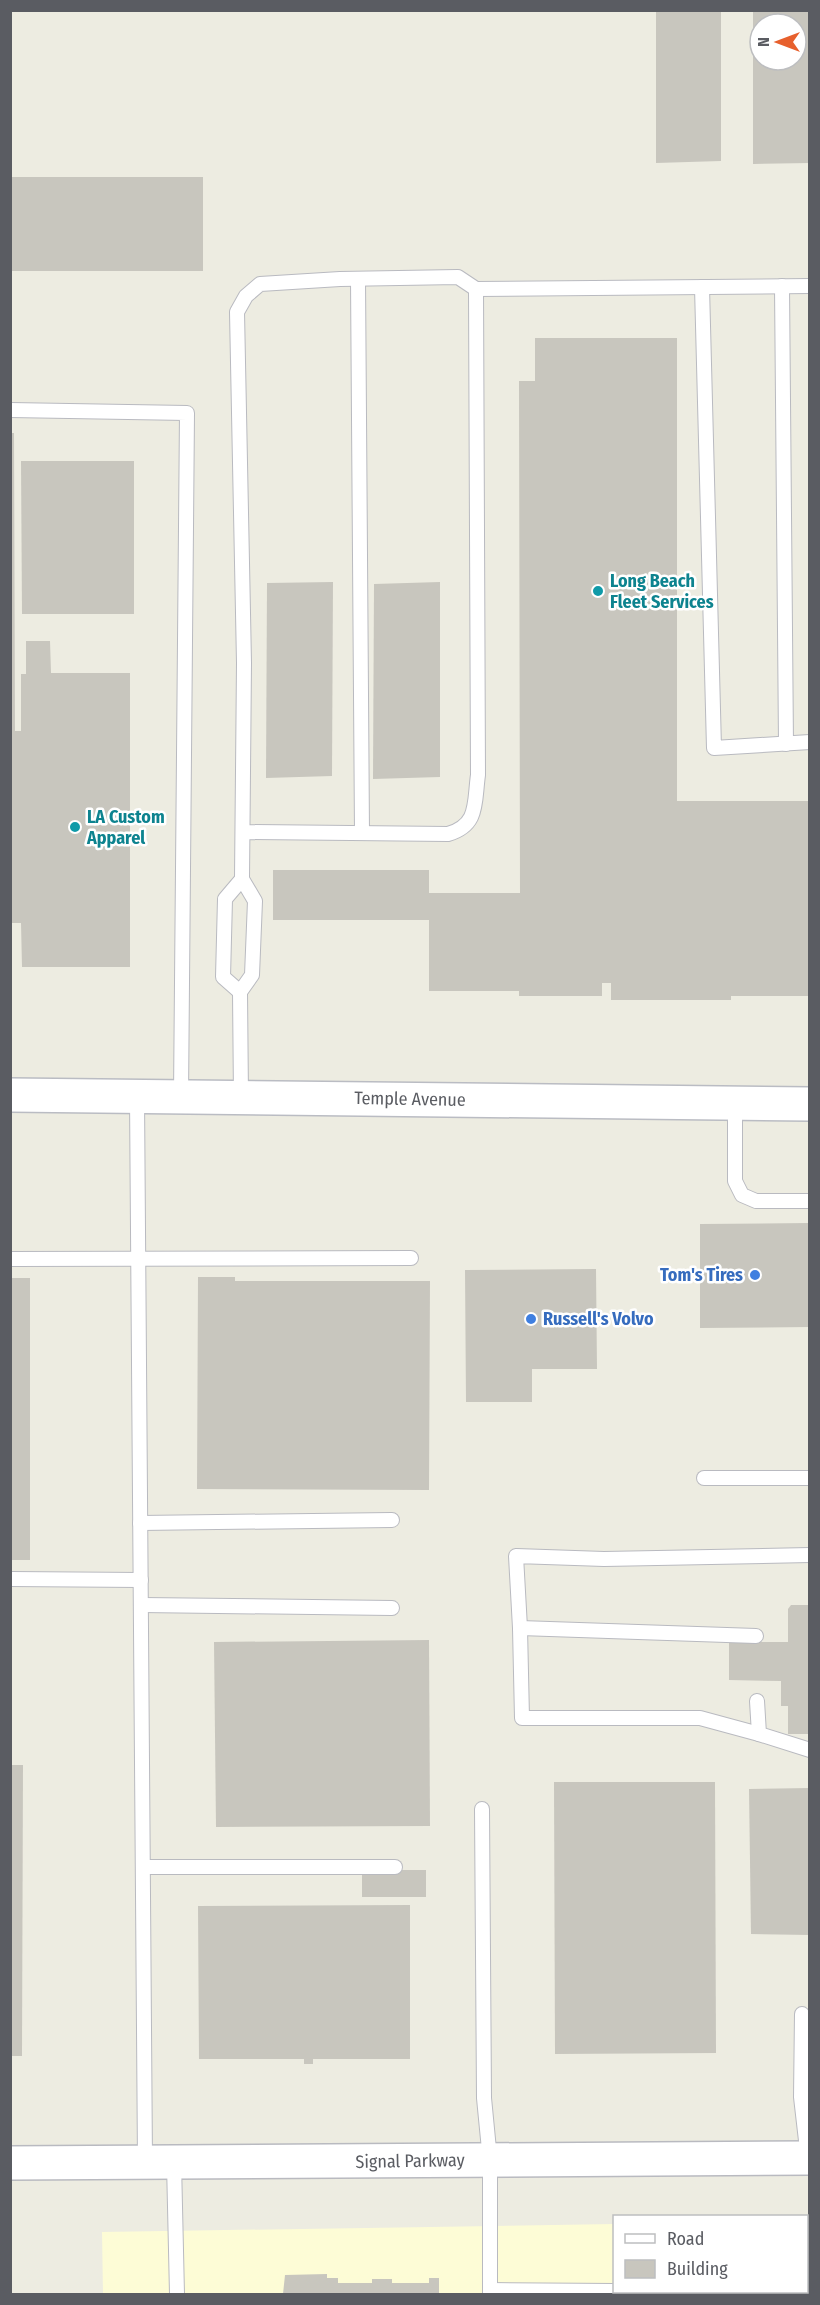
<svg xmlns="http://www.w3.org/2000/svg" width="820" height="2305" viewBox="0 0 820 2305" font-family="'Fira Sans Condensed',sans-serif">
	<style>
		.commercial { fill: #fdfcd6 }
		.building { fill: #c8c6be; fill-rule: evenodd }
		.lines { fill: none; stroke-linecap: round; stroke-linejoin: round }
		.service-casing { stroke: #b9bac0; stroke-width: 16 }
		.tertiary-casing { stroke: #b9bac0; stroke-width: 36 }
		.secondary-casing { stroke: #babcc3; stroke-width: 36 }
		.service { stroke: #fff; stroke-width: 14 }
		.tertiary { stroke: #fff; stroke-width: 33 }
		.secondary { stroke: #fff; stroke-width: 33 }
		.culture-dot { fill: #0f9aa8; stroke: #fff; stroke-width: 2 }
		.shop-dot { fill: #3f7fe0; stroke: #fff; stroke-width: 2 }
		.labels { text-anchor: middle; stroke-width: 5; stroke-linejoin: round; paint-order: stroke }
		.culture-label { font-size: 18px; font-weight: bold; fill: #0d838f; stroke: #fff; text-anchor: start }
		.street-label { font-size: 18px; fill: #5a5c62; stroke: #fff }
		.shop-label { font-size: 18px; font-weight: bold; fill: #366cbe; stroke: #fff; text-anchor: end }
	</style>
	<rect width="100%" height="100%" fill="#edece1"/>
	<path class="commercial" d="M806,2221H809V2294H103L102,2232L614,2224V2292H806Z"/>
	<g class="building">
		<path d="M656,10H721V161L656,163Z"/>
		<path d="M753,10H810V163L753,164ZM760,24H796V60H760Z"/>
		<rect x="10" y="177" width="193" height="94"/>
		<path d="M535,338H677V801H810V996H731V1000H611V983H602V996H519V991H429V920H273V870H429V893H520L519,381H535Z"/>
		<path d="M10,433H14L15,731H21V674H26V641H50L51,673H130V967H22L21,923H10Z"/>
		<path d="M21,461H134V614H22Z"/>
		<path d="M333,582L332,776L266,778L267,583Z"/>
		<path d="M440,582V777L373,779L374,584Z"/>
		<path d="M810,1223V1327L700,1328V1224Z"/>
		<path d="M596,1269L597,1369H532V1402H466L465,1270Z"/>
		<path d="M198,1277H235V1281H430L429,1490L197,1489Z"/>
		<rect x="10" y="1278" width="20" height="282"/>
		<path d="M791,1605H810V1734H788V1706H781V1681L729,1680V1642H788V1609Z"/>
		<path d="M429,1640L430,1826L216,1827L214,1642Z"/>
		<path d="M10,1765H23L22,2056H10Z"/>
		<path d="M554,1782H715L716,2053L555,2054Z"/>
		<path d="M810,1788V1935L751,1934L749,1789Z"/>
		<rect x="362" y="1870" width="64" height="27"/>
		<path d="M410,1905V2059H313V2064H304V2059H199L198,1906Z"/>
		<path d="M327,2274V2278H338V2283H372V2279H392V2283H429V2278H439V2294H283L285,2275Z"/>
	</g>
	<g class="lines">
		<defs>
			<g id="service">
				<path d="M358,279L362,833"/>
				<path d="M782,286L786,744"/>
				<path d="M702,287L714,748L810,742"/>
				<path d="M476,289L810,286"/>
				<path d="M10,410L187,413L181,1096"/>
				<path d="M240,992L223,977L225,899L242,879"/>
				<path d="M137,1097L145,2162"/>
				<path d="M241,1097L240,992L252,975L255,901L242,879L244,663L237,312L246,296L260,284L340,279L458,277L476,289L478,775C474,803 479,825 448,834L243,832"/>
				<path d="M735,1103V1181L742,1195L756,1201H810"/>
				<path d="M10,1259L411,1258"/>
				<path d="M704,1478H810"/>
				<path d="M140,1523L392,1520"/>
				<path d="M10,1579L141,1580"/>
				<path d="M141,1605L392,1608"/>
				<path d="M520,1628L522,1718H700L759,1734"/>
				<path d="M756,1636L520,1628L516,1556L604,1559L810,1555"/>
				<path d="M757,1701L759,1734L810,1750"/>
				<path d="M482,1809L484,2098L490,2160V2294"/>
				<path d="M143,1867H395"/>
				<path d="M802,2014L801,2097L808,2158"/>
				<path d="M174,2163L177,2294"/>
				<path d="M490,2290L614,2291"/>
				<path d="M636,2292L810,2293"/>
			</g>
			<path id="tertiary" d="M10,2163L810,2158"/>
			<path id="secondary" d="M10,1095L810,1104"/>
		</defs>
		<use href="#service" class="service-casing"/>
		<use href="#tertiary" class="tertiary-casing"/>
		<use href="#secondary" class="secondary-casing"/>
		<use href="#service" class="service"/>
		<use href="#tertiary" class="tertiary"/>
		<use href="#secondary" class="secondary"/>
	</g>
	<g class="culture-dot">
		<circle cx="598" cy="591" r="6"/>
		<circle cx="75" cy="827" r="6"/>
	</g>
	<g class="shop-dot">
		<circle cx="755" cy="1275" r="6"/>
		<circle cx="531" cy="1319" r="6"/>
	</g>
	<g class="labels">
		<g class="culture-label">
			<text x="610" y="587">Long Beach<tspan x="610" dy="21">Fleet Services</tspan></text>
			<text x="87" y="823">LA Custom<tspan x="87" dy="21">Apparel</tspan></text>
		</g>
		<g class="street-label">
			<text transform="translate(410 1099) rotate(1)" y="6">Temple Avenue</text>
			<text transform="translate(410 2161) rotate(-1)" y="6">Signal Parkway</text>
		</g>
		<g class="shop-label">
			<text x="743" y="1281">Tom's Tires</text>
			<text x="543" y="1325" text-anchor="start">Russell's Volvo</text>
		</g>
	</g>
	<rect width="820" height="2305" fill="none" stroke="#5a5c62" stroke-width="24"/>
	<rect x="613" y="2215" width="195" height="78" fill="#ffffff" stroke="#bdbec0" stroke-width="1.5"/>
	<rect x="625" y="2234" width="30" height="9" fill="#ffffff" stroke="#bdbec0" stroke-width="1.5"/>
	<text x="667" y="2245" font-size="18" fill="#5a5c62">Road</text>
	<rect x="625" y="2260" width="30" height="18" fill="#c8c6be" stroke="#bdbec0" stroke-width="1.5"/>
	<text x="667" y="2275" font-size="18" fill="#5a5c62">Building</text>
	<g transform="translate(778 42) rotate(270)"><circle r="28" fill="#ffffff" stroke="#bdbec0" stroke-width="1.5"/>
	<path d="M0-4.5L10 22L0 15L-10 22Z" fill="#e7602d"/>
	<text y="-9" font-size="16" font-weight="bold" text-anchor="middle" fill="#5a5c62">N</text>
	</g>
</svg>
